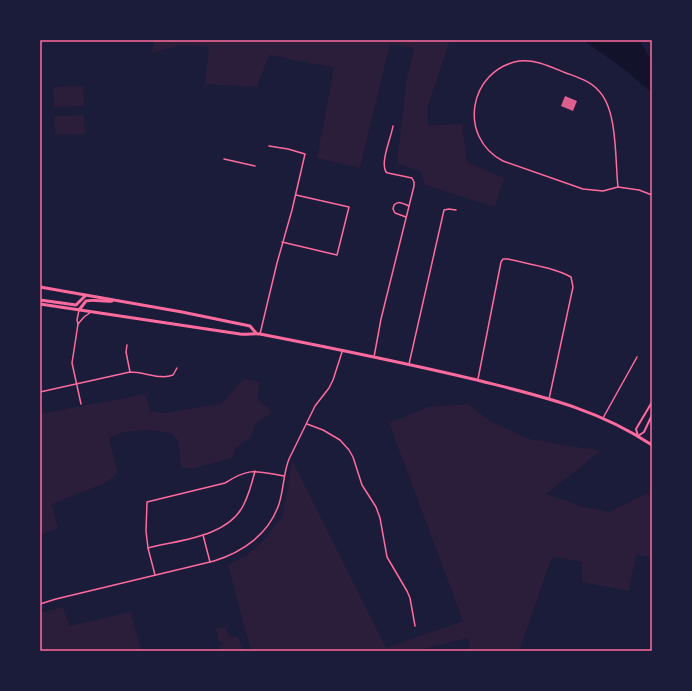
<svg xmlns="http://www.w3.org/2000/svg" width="692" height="691" viewBox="0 0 692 691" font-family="'Asap Condensed',sans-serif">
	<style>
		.green { fill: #2a1e3b }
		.water { fill: #12122b }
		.building { fill: #dd5f8e }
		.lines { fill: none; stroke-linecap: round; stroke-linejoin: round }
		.minor { stroke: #ff6b9d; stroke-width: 1.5 }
		.tertiary { stroke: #ff6b9d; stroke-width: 2 }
		.trunk { stroke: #ff6b9d; stroke-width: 3 }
		.neatline { fill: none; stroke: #ff6b9d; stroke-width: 1.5 }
	</style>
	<rect width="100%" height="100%" fill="#1b1b3a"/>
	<g class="green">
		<path d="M154,40H450L427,108L428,125L462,124L467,162L504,178L495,207L425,185L421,172L397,163L406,83L414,48L390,44L360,168L317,158L334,68L269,55L257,87L205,84L209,47L180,45L152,53Z"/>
		<path d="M83,86L84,106L54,107L53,87Z"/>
		<path d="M84,115L85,134L55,135L54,116Z"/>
		<path d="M244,379L259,382L258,399L273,412L256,423L251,436L235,449L232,458L195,468H181L178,440L171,433L148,430L123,432L109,438L118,473L105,483L52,504L58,528L40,535V414L145,394L150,411L162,413L221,404Z"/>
		<path d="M468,404L490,421L529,439L601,451L546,494L583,507L609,512L648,493L652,500V557L636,555L629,591L582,582V562L552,557L519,651H470L468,638L415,651H251L228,565L247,555L266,538L283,515L292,460L386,648L463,621L389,423L429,407Z"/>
		<path d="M63,607L69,626L131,612L141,651H40V613Z"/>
		<path d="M225,627L228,635L238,637L243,651H220V646L223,643V642H219L216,629Z"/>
	</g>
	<path class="water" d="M583,40H639L652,61V93L624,69Z"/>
	<path class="building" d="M565,96L577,101L573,111L561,106Z"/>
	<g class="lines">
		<g class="minor">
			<path d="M519,61C536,59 551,67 566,73C577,77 590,81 598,90C618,109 615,161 618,187L603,191L583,189L503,161C457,137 469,70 519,61Z"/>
			<path d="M224,159L255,166"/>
			<path d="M618,187L639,190L652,195"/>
			<path d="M406,217L395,213L393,209L394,205C399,200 404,204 409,206"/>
			<path d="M282,242L337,255L349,207L296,195"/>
			<path d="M79,310L77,320L78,324L72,363L81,404"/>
			<path d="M78,324L84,317L91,312"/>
			<path d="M260,334L277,263L292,210L305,154L288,149L269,146"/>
			<path d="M127,345L126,352L130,372"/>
			<path d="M374,357L381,319L414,186V182L412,178L388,173L386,172C380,162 391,138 393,126"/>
			<path d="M409,364L444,210L449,209L456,210"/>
			<path d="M478,379L501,262L503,259H508C528,264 552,267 571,277L573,287L549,399"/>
			<path d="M40,392L130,372C145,372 160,380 173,375L177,368"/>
			<path d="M603,418L637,357"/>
			<path d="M307,424L323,430L340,440L349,450L353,457L362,485L376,507L380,518L387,557L407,591L410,598L415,626"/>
			<path d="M203,535L210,562"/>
			<path d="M148,548C179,540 227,537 243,506C249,495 252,483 255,471"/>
			<path d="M155,575L148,548L146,531L147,502L225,483C250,467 256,471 284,476"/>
			<path d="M40,604L56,599L214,561C243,552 269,534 279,504C284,489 283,474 289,459L315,406L329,388L333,380L342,352"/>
		</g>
		<path class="tertiary" d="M652,402L636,429L638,436L644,432L652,415"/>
		<g class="trunk">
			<path d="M40,287L182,312L250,326L256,333"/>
			<path d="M40,300L76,305L85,296"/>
			<path d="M40,304L240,334C248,335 253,333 260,334C332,348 405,363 477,380C540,396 596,408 652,445"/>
			<path d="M79,310L86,301C95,299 103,302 112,301"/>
		</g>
	</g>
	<rect width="692" height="691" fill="none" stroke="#1b1b3a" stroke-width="82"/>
	<rect x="41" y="41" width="610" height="609" class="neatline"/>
</svg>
